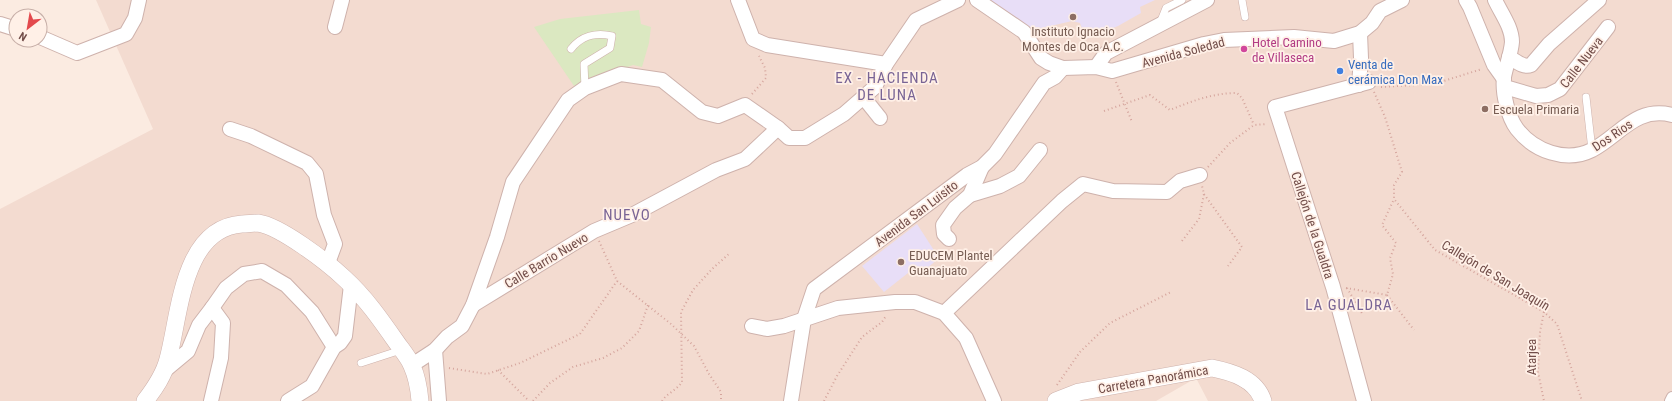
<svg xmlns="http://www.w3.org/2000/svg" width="1672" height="401" viewBox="0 0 1672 401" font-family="'Roboto Condensed',sans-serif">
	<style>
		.residential { fill: #f3dbd0 }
		.education { fill: #e8def7 }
		.green { fill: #dbe8c1 }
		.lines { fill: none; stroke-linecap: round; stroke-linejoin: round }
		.service-casing { stroke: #ceb2ac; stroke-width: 8 }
		.pedestrian-casing { stroke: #ceb2ac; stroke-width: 12 }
		.minor-casing { stroke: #ceb2ac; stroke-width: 16 }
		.tertiary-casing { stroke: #ceb2ac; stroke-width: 18 }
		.path { stroke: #d5a59d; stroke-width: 2; stroke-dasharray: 1 3; stroke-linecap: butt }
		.service { stroke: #fff; stroke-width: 7 }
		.pedestrian { stroke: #fff; stroke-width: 10 }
		.minor { stroke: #fff; stroke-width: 14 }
		.tertiary { stroke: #fff; stroke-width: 17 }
		.education-dot { fill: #8d6e63; stroke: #fff0e7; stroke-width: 1.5 }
		.hotel-dot { fill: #d1479c; stroke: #fff0e7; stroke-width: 1.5 }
		.shop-dot { fill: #3f7fe0; stroke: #fff0e7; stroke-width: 1.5 }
		.labels { text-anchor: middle; stroke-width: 3.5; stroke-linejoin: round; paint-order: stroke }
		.education-label { font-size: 13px; fill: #785e54; stroke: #fff0e7; text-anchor: start }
		.hotel-label { font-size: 13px; fill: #b23c85; stroke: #fff0e7; text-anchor: start }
		.street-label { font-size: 13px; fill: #724d49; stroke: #fff0e7 }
		.shop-label { font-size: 13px; fill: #366cbe; stroke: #fff0e7; text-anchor: start }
		.quarter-label { font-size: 15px; letter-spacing: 1px; fill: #796495; stroke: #fff0e7 }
	</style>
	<rect width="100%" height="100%" fill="#fbebe1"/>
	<path class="residential" d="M96,0H1672V401H1208L1196,378L1156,401H0V209L153,129Z"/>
	<g class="education">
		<path d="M984,0H1155L1140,7L1141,13L1118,26L1086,39L1080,23L1072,21L1042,28L1028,27Z"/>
		<path d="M917,224L939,258L925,270L908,273L884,292L862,266Z"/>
	</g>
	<path class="green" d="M639,10L641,24L651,27L649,43L642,67L633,65L574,86L534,27L560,19Z"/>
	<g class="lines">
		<defs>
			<g id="service">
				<path d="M1242,0L1245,17"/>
				<path d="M1160,23L1166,8L1182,0"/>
				<path d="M571,49C581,36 596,32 612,36L610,48L584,64L585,88"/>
				<path d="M1586,97L1592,150"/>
				<path d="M361,363L401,350"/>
			</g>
			<path id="pedestrian" d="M1670,401L1672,397"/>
			<g id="minor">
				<path d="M738,0L753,39L767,45L886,64"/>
				<path d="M977,0L1024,32L1041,58L1049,63L1063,68L1096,67L1112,71L1204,44L1224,40L1294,37L1334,41L1360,33L1372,23L1380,11L1402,0"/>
				<path d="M1466,0L1470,7L1494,65L1504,79"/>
				<path d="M1495,0C1501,13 1512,27 1512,42C1511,54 1506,66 1504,77C1502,93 1508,117 1517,129C1534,151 1566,163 1592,150C1620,135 1636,106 1672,115"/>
				<path d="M0,24L16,29"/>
				<path d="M335,27L342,0"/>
				<path d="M40,37L77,53L126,34L135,18L139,0"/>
				<path d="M1509,57C1516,61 1523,68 1531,65L1549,44L1599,0"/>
				<path d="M1096,67L1106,53L1207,0"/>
				<path d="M1359,85L1361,58L1360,33"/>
				<path d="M1505,87L1536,96L1548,95L1560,89L1608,27"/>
				<path d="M864,98L880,118"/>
				<path d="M230,129L251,136L307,163L316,174L324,215L335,244L328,263"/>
				<path d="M970,195L1000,186L1019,176L1040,150"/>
				<path d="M949,239L944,234L943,225L955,208L970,195L982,167"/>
				<path d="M473,305L594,231L632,215L716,170L745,159L778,128"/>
				<path d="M944,313L1062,201L1083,184L1113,191L1167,192L1180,181L1200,175"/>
				<path d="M752,326L767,329L784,326L838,308L895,302H915L944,313L966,338L994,401"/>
				<path d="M435,350L439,401"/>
				<path d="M412,365L435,350L447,337L462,326L473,305L497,237L513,182L568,100L585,88L621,74L662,80L702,112L718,116L745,105L778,128L789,138H805L844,114L875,87L886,64L916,20L958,0"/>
				<path d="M164,371L188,351L199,325L212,308L226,288L244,274L262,271L286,285L312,312L334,347"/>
				<path d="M211,401L221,358L223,323L212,308"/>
				<path d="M288,401L312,386L334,347L340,343L345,336L351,285"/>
				<path d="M791,401L804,319L814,289L967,175L982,167L995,154L1044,83L1055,77L1063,68"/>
				<path d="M1364,401L1333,287L1275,107L1369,82"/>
			</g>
			<g id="tertiary">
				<path d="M145,401C155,388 164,375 168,359C180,315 182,228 242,224C247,224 253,223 258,223C280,226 327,262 344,278C365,297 381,320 397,343C402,350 409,358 412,366C417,377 419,389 420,401"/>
				<path d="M1056,401L1079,392L1212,368C1232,372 1256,379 1263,401"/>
			</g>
		</defs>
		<use href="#service" class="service-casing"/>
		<use href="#pedestrian" class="pedestrian-casing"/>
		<use href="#minor" class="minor-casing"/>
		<use href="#tertiary" class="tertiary-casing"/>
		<g class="path">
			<path d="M1116,82L1132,122"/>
			<path d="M1381,87L1434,84L1482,69"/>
			<path d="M1374,92L1385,117L1402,172L1394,185V199L1435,250L1544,312L1557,324L1582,401"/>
			<path d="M752,94L766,78L765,68L759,56"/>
			<path d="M1104,111L1150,95L1170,110C1192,101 1213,93 1237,93L1242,98L1254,125"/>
			<path d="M1208,167L1230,143L1254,125L1267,124"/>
			<path d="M1204,194L1242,247L1228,266"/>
			<path d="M599,241L617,281L671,324L694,346L709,374L721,392V401"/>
			<path d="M1182,241L1199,219L1204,194L1202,186"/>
			<path d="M1346,288L1387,295L1393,274L1390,258L1396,243L1382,225L1394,199"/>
			<path d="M1347,288L1363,315"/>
			<path d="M1387,295L1414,330"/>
			<path d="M1544,312L1540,332L1538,372L1544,401"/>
			<path d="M449,368L487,374L520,363L580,334L617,281"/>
			<path d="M498,370L529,401"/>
			<path d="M1057,385L1080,352L1110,323L1171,292"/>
			<path d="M533,401L550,383L573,367L603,358L622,348L639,331L648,305"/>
			<path d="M662,401C666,394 677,390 682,382L681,312L693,290L712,269L730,253"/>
			<path d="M824,401L837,376L862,337L882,322L886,316"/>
		</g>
		<use href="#service" class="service"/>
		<use href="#pedestrian" class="pedestrian"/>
		<use href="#minor" class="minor"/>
		<use href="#tertiary" class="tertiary"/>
	</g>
	<g class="education-dot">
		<circle cx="1073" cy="17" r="4"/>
		<circle cx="1485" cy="109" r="4"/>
		<circle cx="901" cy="262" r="4"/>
	</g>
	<circle class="hotel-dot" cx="1244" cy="49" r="4"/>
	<circle class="shop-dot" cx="1340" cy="71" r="4"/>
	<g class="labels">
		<g class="education-label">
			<text x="1073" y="36" text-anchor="middle">Instituto Ignacio<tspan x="1073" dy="15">Montes de Oca A.C.</tspan></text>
			<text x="1493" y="114">Escuela Primaria</text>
			<text x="909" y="260">EDUCEM Plantel<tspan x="909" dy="15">Guanajuato</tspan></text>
		</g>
		<g class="hotel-label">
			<text x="1252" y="47">Hotel Camino<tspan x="1252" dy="15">de Villaseca</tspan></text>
		</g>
		<g class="street-label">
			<text transform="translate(1183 52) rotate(-15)" y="5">Avenida Soledad</text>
			<text transform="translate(1581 62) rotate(-52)" y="5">Calle Nueva</text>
			<text transform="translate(1612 135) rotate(-34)" y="5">Dos Rios</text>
			<text transform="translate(916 213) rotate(-37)" y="5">Avenida San Luisito</text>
			<text transform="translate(1313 225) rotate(72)" y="5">Callejón de la Gualdra</text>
			<text transform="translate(546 260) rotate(-31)" y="5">Calle Barrio Nuevo</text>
			<text transform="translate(1496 275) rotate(31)" y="5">Callejón de San Joaquín</text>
			<text transform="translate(1531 357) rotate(-90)" y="5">Atarjea</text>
			<text transform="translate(1153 379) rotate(-10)" y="5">Carretera Panorámica</text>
		</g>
		<g class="shop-label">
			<text x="1348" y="69">Venta de<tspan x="1348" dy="15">cerámica Don Max</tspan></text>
		</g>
		<g class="quarter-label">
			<text x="887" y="83">EX - HACIENDA<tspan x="887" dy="17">DE LUNA</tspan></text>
			<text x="627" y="220">NUEVO</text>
			<text x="1349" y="310">LA GUALDRA</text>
		</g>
	</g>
	<g transform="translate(28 28) rotate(211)"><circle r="19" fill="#fff0e7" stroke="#c7afa8"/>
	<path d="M0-3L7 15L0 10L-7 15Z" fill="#e3494d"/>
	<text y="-6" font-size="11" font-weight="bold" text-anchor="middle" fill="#724d49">N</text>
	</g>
</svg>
